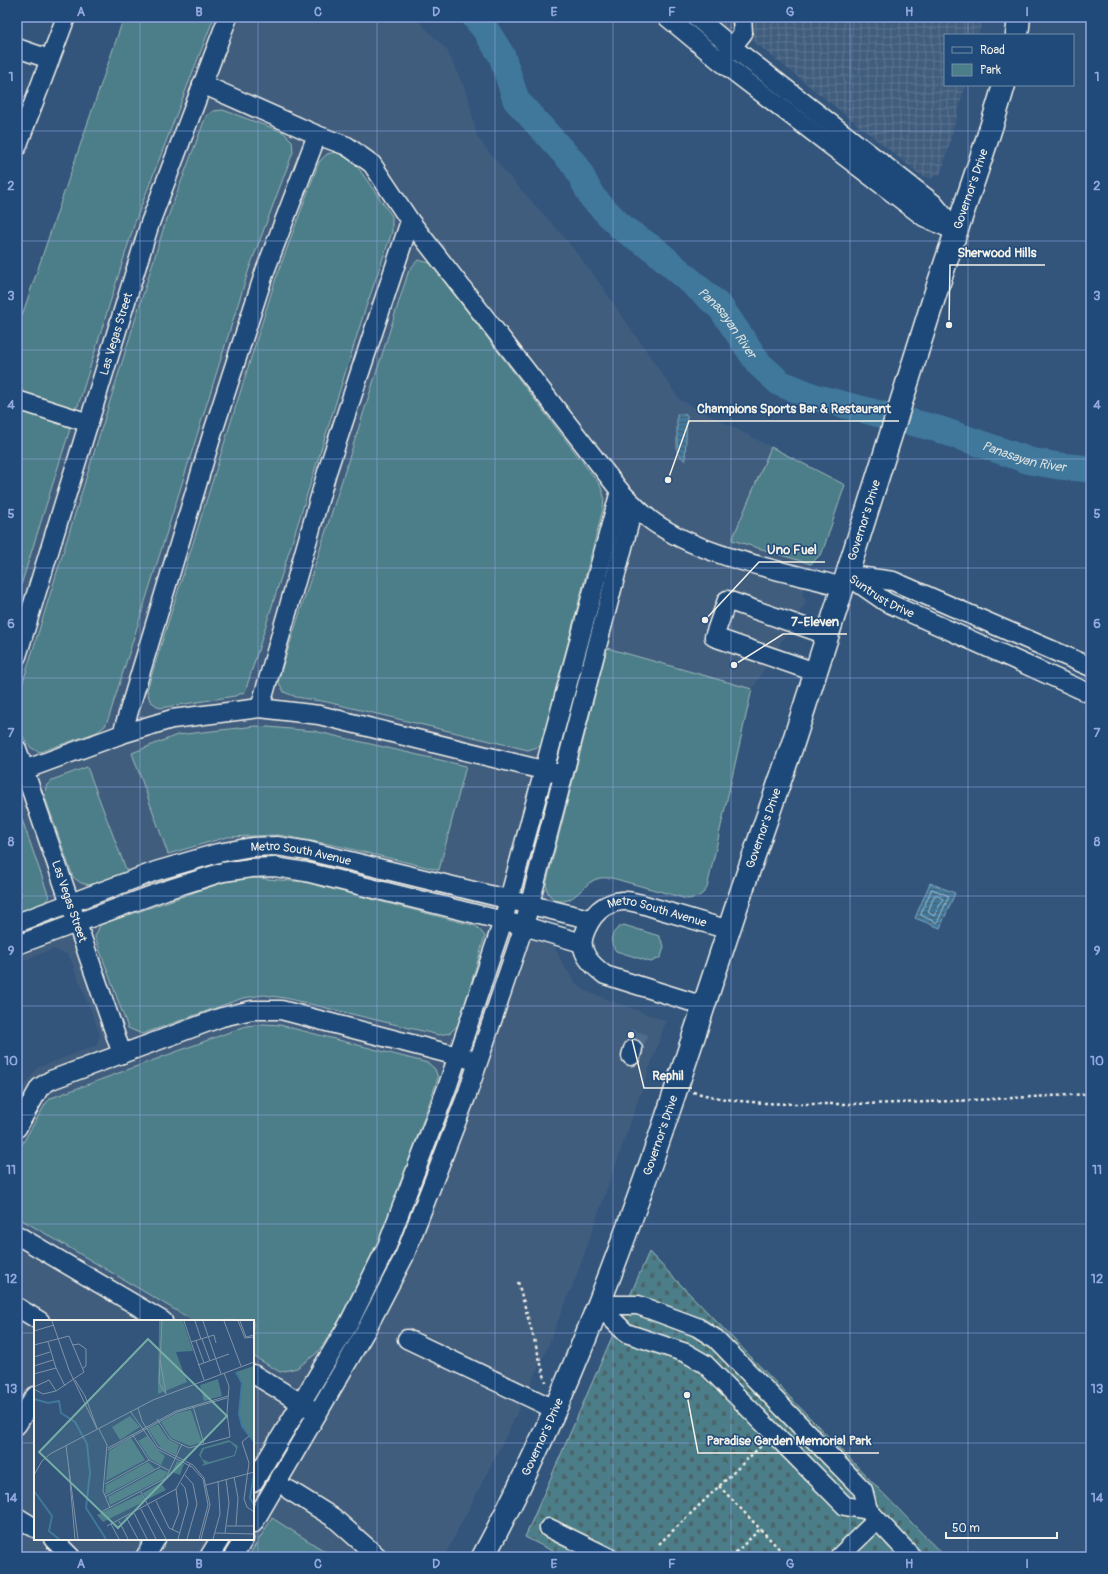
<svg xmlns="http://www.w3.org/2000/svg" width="1108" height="1574" viewBox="0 0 1108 1574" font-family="Pangolin,sans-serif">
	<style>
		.built { fill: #415d7e; fill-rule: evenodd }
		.industrial { fill: url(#industrial-grid) }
		.green { fill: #4c7e89; stroke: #a0b8b8 }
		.cemetery { fill: url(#cemetery-stones); stroke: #a0b8b8 }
		.water { fill: url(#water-rules); stroke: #88a8ba }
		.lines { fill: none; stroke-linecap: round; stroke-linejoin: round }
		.shore { stroke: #acc1ca; stroke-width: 1 }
		.river { stroke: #40789c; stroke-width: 27 }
		.minor-tunnel { stroke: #506c8c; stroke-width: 18; stroke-dasharray: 18 9; stroke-linecap: butt }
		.minor-casing { stroke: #f4f1e8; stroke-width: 21 }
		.major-casing { stroke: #f4f1e8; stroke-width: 25 }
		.path { stroke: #f4f1e8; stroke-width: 2.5; stroke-dasharray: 3 3; stroke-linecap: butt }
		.minor { stroke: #1f4a7a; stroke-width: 18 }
		.major { stroke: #1f4a7a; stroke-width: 22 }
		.grid { fill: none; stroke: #93a8e1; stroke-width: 1; stroke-opacity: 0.55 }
		.labels { text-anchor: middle; stroke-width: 3; stroke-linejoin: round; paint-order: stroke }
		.street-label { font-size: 12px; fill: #f4f1e8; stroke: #1f4a7a }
		.water-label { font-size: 13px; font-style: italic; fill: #d9dfdd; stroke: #1f4a7a }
		.inset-river { fill: none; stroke: #40789c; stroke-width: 2 }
		.inset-road { fill: none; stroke: #8093a7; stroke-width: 1 }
		.view { fill: #76ada5; fill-opacity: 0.15; stroke: #76ada5; stroke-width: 2 }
		.inset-edge { fill: none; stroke: #f4f1e8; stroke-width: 2 }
		.leader { fill: none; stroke: #f4f1e8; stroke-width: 1.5 }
		.callout-dot { fill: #f4f1e8; stroke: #1f4a7a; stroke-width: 1.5 }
		.callout-label { font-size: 13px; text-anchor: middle; font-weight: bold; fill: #f4f1e8; stroke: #1f4a7a; stroke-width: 3; stroke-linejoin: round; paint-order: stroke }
		.neatline { fill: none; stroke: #93a8e1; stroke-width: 1.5 }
		.grid-label { font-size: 13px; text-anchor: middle; font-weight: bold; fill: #93a8e1 }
	</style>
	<defs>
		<pattern id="industrial-grid" width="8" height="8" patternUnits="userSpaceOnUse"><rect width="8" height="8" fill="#415d7e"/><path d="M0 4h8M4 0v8" fill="none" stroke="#5d7590"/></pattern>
		<pattern id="cemetery-stones" width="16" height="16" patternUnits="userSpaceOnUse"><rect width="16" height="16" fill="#4c7e89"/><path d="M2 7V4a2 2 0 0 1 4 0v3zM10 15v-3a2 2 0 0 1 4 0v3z" fill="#4b666b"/></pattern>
		<pattern id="water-rules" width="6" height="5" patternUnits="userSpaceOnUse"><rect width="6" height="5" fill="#40789c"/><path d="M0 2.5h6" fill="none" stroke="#446071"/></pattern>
	</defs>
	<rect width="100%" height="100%" fill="#33557c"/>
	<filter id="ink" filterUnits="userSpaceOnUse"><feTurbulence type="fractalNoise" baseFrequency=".025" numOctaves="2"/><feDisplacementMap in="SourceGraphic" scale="8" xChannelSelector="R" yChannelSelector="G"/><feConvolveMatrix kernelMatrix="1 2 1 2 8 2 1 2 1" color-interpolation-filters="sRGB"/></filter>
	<g filter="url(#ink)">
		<path class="built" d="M124,17H414L447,50L468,96L477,137L505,172L564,237L596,278L680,400L845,485L822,553L811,564L802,593L806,602L752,689L707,888L704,893L699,897L687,899L612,878H604L590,883L570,899L560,901L552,899L540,941L554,946L563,965L576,983L585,991L666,1021L576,1277L544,1355L512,1424L444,1557H17V1098L37,1068L97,1045L100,1034L69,955L53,949L17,963V330ZM35,1321H253V1539H35Z"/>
		<path class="industrial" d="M710,17H983L978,35H945V85H965L944,164L940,174L932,178L922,176L743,33H730Z"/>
		<g class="green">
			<path d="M124,17H214L135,222L78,406L71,409L17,392V330Z"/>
			<path d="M223,110L283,132L292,141L293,152L249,269L109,717L105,726L97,732L40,752C14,745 19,706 22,685L163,230L206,116L213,111Z"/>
			<path d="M336,152L354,162L392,216V232L364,313L245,692L235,696L160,708L150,701L147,690L276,278L319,162L327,154Z"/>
			<path d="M418,260L430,263L600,485L604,496L603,509L541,746L528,750L327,702L296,697L284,692L278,681L409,270Z"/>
			<path d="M17,409L66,424L70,429L17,598Z"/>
			<path d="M771,447L845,485L822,553L811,564L732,540Z"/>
			<path d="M607,648L752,689L707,888C702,896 696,898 687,899L612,878C607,878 601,877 596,879C582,885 573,906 556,900C549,897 547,892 546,885Z"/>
			<path d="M256,726L314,731L466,766L439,870L334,845L279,835L227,837L168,854L132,753L177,735Z"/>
			<path d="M87,767L127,872L90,885L81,883L73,877L45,797L46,786L52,780Z"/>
			<path d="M17,805L49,897L43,904L17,913Z"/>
			<path d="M254,878L305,882L476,926L485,936L459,1024L450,1033L439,1035L285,998L264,995L243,998L142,1034L128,1028L95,937L100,925L224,882Z"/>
			<path d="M624,925L659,936L664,946L661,957L651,962L616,951C608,941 611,930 624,925Z"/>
			<path d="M264,1024L280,1025L428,1063L435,1069L438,1078L380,1242L339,1322L317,1353L297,1368L280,1372L253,1356V1321H194L17,1217V1153L46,1103L51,1098L246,1026Z"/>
			<path d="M272,1518L334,1557H248Z"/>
		</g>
		<path class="cemetery" d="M649,1252L945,1557H564L525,1537Z"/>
		<g class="water">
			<path d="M677,414L687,415L685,461L677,452Z"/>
			<path d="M930,883L955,893L940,928L915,918Z"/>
		</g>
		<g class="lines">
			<g class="shore">
				<path d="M932,889L949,896L937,923L921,915Z"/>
				<path d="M937,895L943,899L934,916L928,912L934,896Z"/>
			</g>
			<path class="river" id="s1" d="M475,17L485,29L502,56L516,100L576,166L592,197L622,228L655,250L721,308L759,364L780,383L814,397L938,429L1030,461L1059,466L1091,469"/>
			<path class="minor-tunnel" d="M633,1049L639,1032"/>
			<defs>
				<g id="minor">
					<path d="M667,17L720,61L924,217L957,232"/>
					<path d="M696,17L732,47L933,203L954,228"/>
					<path d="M17,48L49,59"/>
					<path d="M725,56L743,33L742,17"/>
					<path d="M202,84L317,135L347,146L372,164L410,221L620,491C632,503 645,518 661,527C711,559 785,571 843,587"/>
					<path d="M17,147L66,17"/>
					<path d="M17,400L89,423"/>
					<path id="s2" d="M847,575L886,602L1091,694"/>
					<path d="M850,575L893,581L1091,667"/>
					<path id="s3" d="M17,656L150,223L228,17"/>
					<path d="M815,672L714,637L727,600L827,635"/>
					<path d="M260,708L327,472L410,221"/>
					<path d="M122,734L212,435L265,271L317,135"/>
					<path id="s4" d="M17,749L122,1054"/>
					<path d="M24,770L122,734L172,719L260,708L319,715L555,773"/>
					<path id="s5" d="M17,923L156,871L218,853L252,847L277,846L308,851L589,919"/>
					<path d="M17,945L166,890L223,872L251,868L275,867L306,872L524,926L582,943"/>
					<path id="s6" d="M704,1006L605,975C593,966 578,953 584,935C590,917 601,903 622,901C634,900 647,906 658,909C682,916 706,923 729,930"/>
					<path d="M631,1056L633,1049"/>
					<path d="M17,1128L40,1087L51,1080L222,1017L252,1010H281L469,1059"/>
					<path d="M17,1235L163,1321"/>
					<path d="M598,1305H638L697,1327L716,1339L863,1490L868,1510L912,1557"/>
					<path d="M598,1305L626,1333L686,1353L705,1364L845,1506L868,1510"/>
					<path d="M17,1307L40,1321"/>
					<path d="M407,1339L554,1409"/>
					<path d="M253,1374L311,1409"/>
					<path d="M17,1425L35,1396"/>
					<path d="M253,1483L348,1325L387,1246L448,1085L503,921L620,491"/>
					<path d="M289,1490L334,1518L378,1557"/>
					<path d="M17,1517L35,1528"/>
					<path d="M253,1524L365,1332L404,1257L468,1092L524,926L634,505"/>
					<path d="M549,1528L608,1557"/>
					<path d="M53,1539L71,1557"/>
					<path d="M145,1557L156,1539"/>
					<path d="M209,1557L220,1539"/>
					<path d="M233,1557L244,1539"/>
					<path d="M839,1557L877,1520"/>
				</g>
				<g id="major">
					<path d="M1017,35L1019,17"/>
					<path id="s7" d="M483,1557C598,1345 668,1112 744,884C760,837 777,790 793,743C841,596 886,449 933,301C956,229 983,158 1004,85"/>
				</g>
			</defs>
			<use href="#minor" class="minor-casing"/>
			<use href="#major" class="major-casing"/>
			<g class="path">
				<path d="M693,1092C741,1105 784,1104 834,1104C920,1104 1005,1098 1091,1094"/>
				<path d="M518,1282L546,1382"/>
				<path d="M719,1486L787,1557"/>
				<path d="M659,1544L763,1444"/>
				<path d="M731,1557L760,1529"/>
			</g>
			<use href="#minor" class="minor"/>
			<use href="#major" class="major"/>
		</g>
	</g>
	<path class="grid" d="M140,17V1321M258,17V1557M377,17V1557M495,17V1557M613,17V1557M731,17V1557M850,17V1557M968,17V35M968,85V1557M17,131H1091M17,241H1091M17,350H1091M17,459H1091M17,568H1091M17,678H1091M17,787H1091M17,896H1091M17,1006H1091M17,1115H1091M17,1224H1091M17,1333H35M253,1333H1091M17,1443H35M253,1443H1091M140,1539V1557"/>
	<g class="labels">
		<g class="street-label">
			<text dy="4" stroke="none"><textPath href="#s7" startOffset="1454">Governor's Drive</textPath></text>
			<text dy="4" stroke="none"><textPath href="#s3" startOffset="337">Las Vegas Street</textPath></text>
			<text dy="4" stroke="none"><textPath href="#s7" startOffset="1106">Governor's Drive</textPath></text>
			<text dy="4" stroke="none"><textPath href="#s2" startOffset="41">Suntrust Drive</textPath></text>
			<text dy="4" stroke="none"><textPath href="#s7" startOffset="782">Governor's Drive</textPath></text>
			<text dy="4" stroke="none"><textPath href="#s5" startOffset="297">Metro South Avenue</textPath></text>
			<text dy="4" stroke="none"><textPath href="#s4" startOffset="161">Las Vegas Street</textPath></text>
			<text dy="4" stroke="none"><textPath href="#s6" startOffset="243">Metro South Avenue</textPath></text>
			<text dy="4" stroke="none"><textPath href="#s7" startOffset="458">Governor's Drive</textPath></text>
			<text dy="4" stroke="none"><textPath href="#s7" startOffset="134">Governor's Drive</textPath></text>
		</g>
		<g class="water-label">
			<text dy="5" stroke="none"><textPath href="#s1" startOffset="404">Panasayan River</textPath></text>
			<text dy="5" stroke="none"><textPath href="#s1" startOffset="740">Panasayan River</textPath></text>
		</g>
	</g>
	<g transform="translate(34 1320)">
		<rect width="220" height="220" fill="#33557c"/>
		<path d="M220,46V122L208,106L205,94L208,63L202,52ZM184,59L188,76L170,81L166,65ZM157,90L168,122L156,126L137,118L127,102L143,93ZM96,96L106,107L86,120L78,107ZM124,104L134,119L145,125L142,135L127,128L114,109ZM113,116L122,129L131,136L127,145L116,139L104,121ZM97,118L111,140L72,161L75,131ZM195,120L204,126L201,136L168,146L170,143L165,135L168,128ZM196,122L202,128L200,135L175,142L168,139L167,135L170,129ZM143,141L150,144L146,155L138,152ZM114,142L121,149L71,175L72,165ZM126,149L134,152L130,158L76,185L74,177ZM127,163L132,170L112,180L109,173ZM107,174L111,181L69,202L63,195Z" fill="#4c7e89" fill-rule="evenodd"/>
		<path d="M125,1H149L159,31L142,32L153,62L124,74Z" fill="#4c7e89"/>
		<path class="inset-river" d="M202,52L208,63L205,94L208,106L220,122M0,79L14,83L25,81L27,93L41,102L53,124L56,153L52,188L72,219M220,154L216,178L220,185M0,171L18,196L15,211L25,219"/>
		<path class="inset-road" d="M18,1L35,50L63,109M128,1L125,63L132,74M150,1L170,60M161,1L167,19M169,1L187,54M190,1L207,46M204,1L211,18L220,17M206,1L212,17L220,15M0,11L20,5M168,19L176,41M162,21L170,43M14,22L22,48L31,66M157,22L180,15L182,23M0,25L35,16L50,52L22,71L9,74L0,69M38,25L45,24L52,29V46L48,49M0,37L16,32M126,40L132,73M164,45L195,34M0,46L19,40M0,54L22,48M41,60L51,76L63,108M0,67L15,60L22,71M159,86L170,124M104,88L108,101L124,127L159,145L170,158L176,185L167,219M96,91L123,129L158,147L169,159L174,185L165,219M123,99L136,119L155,128L196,117L193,93L195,66L190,53M65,109L73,125L69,171L76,188M98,114L115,140L136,151M215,116L208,122L215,143L210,179L213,187L220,192M32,126L44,219M74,128L142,91L194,76M74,130L143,92L193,78M35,150L41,219M0,155L8,141L16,134L119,80L220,42M151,155L159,164L163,184L153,219M200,157L204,178L202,206M71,164L115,140M172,165L220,152M107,172L132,219M71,177L126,147M122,181L135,208L146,213M107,189L122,219M67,192L132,158L148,124M100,193L113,219M92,197L104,219M85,201L94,219M77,204L85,219M73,206L142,169L156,144M193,206H220M138,210L145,192L142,169M181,213L220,214M191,213L195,183L192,159M144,219L154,183L151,168L147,163M179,219L186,194L184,161"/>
		<path class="view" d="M114,19L193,96L84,208L5,132Z"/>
		<rect width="220" height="220" class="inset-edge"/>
	</g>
	<path class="leader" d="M949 325L950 265H1045M668 480L689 421H899M705 620L759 562H825M734 665L783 634H847M631 1035L644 1088H692M687 1395L698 1453H879"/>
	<g class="callout-dot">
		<circle cx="949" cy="325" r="4"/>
		<circle cx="668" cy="480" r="4"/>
		<circle cx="705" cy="620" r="4"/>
		<circle cx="734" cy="665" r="4"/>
		<circle cx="631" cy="1035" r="4"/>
		<circle cx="687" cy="1395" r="4"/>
	</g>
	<g class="callout-label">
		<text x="997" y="257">Sherwood Hills</text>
		<text x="794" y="413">Champions Sports Bar &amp; Restaurant</text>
		<text x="792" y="554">Uno Fuel</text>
		<text x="815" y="626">7-Eleven</text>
		<text x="668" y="1080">Rephil</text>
		<text x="789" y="1445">Paradise Garden Memorial Park</text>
	</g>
	<rect width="1108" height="1574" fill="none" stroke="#1f4a7a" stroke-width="44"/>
	<rect x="944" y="34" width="130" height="52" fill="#1f4a7a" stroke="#748da6"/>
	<rect x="952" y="47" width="20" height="6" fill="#1f4a7a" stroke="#748da6"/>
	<text x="980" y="54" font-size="12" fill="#f4f1e8">Road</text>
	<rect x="952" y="64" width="20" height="12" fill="#4c7e89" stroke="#748da6"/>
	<text x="980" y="74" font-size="12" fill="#f4f1e8">Park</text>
	<path d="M946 1532v6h111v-6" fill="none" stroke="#f4f1e8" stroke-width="2"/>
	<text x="952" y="1532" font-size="12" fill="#f4f1e8" stroke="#1f4a7a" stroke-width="3" paint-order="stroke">50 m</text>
	<rect x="22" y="22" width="1064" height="1530" class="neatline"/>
	<g class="grid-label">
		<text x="81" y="16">A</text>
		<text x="199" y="16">B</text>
		<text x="318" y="16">C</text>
		<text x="436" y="16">D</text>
		<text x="554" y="16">E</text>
		<text x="672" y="16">F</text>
		<text x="790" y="16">G</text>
		<text x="909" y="16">H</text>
		<text x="1027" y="16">I</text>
		<text x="11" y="81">1</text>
		<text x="1097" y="81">1</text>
		<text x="11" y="190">2</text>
		<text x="1097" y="190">2</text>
		<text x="11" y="300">3</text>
		<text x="1097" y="300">3</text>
		<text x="11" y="409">4</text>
		<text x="1097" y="409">4</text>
		<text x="11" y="518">5</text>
		<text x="1097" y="518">5</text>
		<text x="11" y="628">6</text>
		<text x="1097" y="628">6</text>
		<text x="11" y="737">7</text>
		<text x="1097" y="737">7</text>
		<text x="11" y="846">8</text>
		<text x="1097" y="846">8</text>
		<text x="11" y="955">9</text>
		<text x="1097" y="955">9</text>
		<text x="11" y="1065">10</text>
		<text x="1097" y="1065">10</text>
		<text x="11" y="1174">11</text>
		<text x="1097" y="1174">11</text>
		<text x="11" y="1283">12</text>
		<text x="1097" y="1283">12</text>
		<text x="11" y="1393">13</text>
		<text x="1097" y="1393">13</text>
		<text x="11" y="1502">14</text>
		<text x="1097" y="1502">14</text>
		<text x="81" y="1568">A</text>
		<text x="199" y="1568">B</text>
		<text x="318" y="1568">C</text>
		<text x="436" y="1568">D</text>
		<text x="554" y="1568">E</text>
		<text x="672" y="1568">F</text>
		<text x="790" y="1568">G</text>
		<text x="909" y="1568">H</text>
		<text x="1027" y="1568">I</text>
	</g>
</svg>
